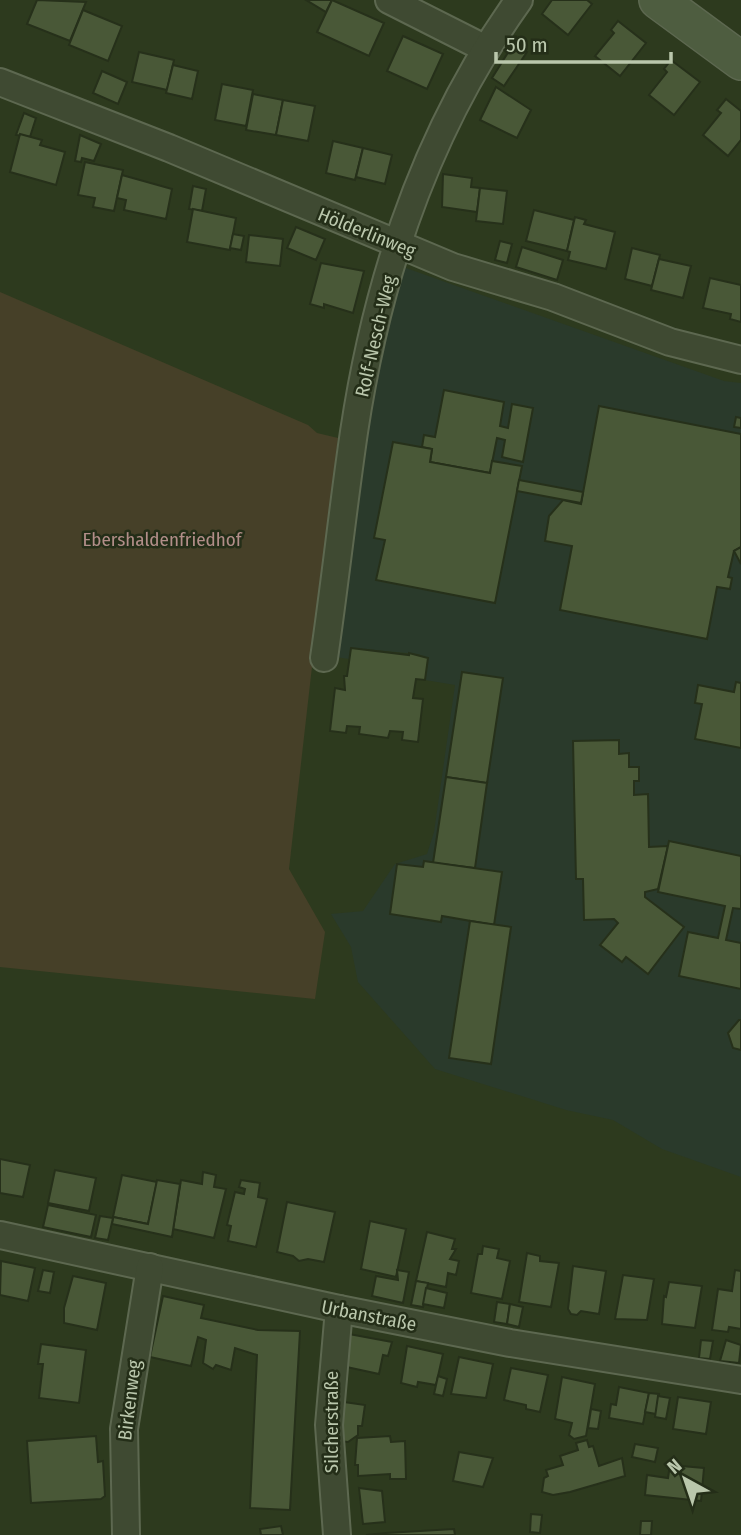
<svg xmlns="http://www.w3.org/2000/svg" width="741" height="1535" viewBox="0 0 741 1535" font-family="'Fira Sans Condensed',sans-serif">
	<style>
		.medical { fill: #2a3a2b }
		.green { fill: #464028 }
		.building { fill: #495837; stroke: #26301a; stroke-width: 2 }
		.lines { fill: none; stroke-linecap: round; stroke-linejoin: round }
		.street-casing { stroke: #5d6850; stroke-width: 30 }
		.secondary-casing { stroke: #5d6850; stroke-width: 40 }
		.street { stroke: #3f4a32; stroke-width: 26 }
		.secondary { stroke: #4e5d40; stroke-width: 37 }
		.labels { text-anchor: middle; stroke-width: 5; stroke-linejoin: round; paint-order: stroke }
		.street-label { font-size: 19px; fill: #bac7ac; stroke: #242e18 }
		.park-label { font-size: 19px; fill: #b28e89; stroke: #242e18 }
	</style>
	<rect width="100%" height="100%" fill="#2d3a1e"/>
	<path class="medical" d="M406,268L724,381L741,383V1177L662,1149L613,1120L566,1110L435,1069L358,982L351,947L331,914L363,911L395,864L427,854L434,832L455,685L425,680L428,658L418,654L351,648L349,659L335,657L367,405L402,271Z"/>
	<path class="green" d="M0,292L308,425L317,433L338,438L289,869L325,932L315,999L0,967Z"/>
	<g class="building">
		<path d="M37,0L86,2L70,41L27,24Z"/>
		<path d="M306,0H332L326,12Z"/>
		<path d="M332,0L384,23L369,56L317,32Z"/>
		<path d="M552,0H587L592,4L568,35L542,14Z"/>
		<path d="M83,10L122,26L108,61L69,45Z"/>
		<path d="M618,21L646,43L620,76L595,56L614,33L611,30Z"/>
		<path d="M403,36L443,54L427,89L387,71Z"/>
		<path d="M514,43L527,52L504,86L492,78Z"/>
		<path d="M139,52L174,60L167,90L132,82Z"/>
		<path d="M671,60L700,82L674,115L649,95L667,72L664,69Z"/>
		<path d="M173,65L198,71L192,99L166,93Z"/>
		<path d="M102,71L127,82L118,104L93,93Z"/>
		<path d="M222,84L253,90L246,126L215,120Z"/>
		<path d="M496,87L531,110L517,138L480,120Z"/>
		<path d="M253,94L283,100L276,135L246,130Z"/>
		<path d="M726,99L741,111V140L728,156L703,135L721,113L717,110Z"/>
		<path d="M283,100L315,106L308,141L276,135Z"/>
		<path d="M24,113L36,118L30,137L16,135Z"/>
		<path d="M20,134L42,140L40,145L65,152L56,185L10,172Z"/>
		<path d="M80,135L101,144L94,161L82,158L81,162L75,161Z"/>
		<path d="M333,141L363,148L355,180L326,173Z"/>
		<path d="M363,148L392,155L385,184L356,177Z"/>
		<path d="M85,162L123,170L114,211L93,207L95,198L78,195Z"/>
		<path d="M443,174L472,178L471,187L480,188L477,212L442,207Z"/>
		<path d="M122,175L172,189L166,219L124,210L126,200L117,198Z"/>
		<path d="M193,186L206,189L202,211L189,209Z"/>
		<path d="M480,188L507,191L503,224L476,221Z"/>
		<path d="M193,209L236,218L230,250L187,242Z"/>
		<path d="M534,210L574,220L567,251L526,241Z"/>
		<path d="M575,217L586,220L584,224L615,232L606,269L568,260L570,252L567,251Z"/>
		<path d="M296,227L325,239L316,260L287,248Z"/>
		<path d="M233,234L244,236L241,250L230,248Z"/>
		<path d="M249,235L283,239L280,266L246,262Z"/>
		<path d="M500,241L512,244L507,263L495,260Z"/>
		<path d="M522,247L563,260L557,280L516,267Z"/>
		<path d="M632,248L660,255L652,286L625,279Z"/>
		<path d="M659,259L691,266L683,298L651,290Z"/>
		<path d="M321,263L364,271L353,313L324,304V308L310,304Z"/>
		<path d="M710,278L741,285V322L730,319L731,314L703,308Z"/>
		<path d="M444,390L504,402L500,426L508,428L512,404L533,408L523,462L502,457L505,440L497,438L490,473L430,462L432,449L422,447L424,435L435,437Z"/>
		<path d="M599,406L741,434V547L734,551L728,577L732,578L730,589L717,587L707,639L560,610L572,546L545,541L549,516L563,500L581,504Z"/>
		<path d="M736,417L741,418V428L734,427Z"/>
		<path d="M393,442L432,449L430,462L490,473L492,461L522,466L495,603L376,580L385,540L374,538Z"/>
		<path d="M519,480L583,492L581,503L517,491Z"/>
		<path d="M741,547V564L734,551Z"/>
		<path d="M351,648L409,655V653L428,658L425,680L416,679L413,698L423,699L418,742L402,740L403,732L390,731L388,738L359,734L360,727L347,726L346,733L330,731L335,688L345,690L344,676H347Z"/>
		<path d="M462,672L503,678L487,783L446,777Z"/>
		<path d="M736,682L741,683V748L695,739L702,704L695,703L698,685L734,692Z"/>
		<path d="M619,740V754L629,753V767H639V781H634V795L648,794L649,847L668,846L658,889L645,892V897L684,927L648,974L626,957L622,962L600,945L618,923L614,919L584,920L583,879H576L573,741Z"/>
		<path d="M446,777L487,783L475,868L433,863Z"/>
		<path d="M669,841L741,856V909L733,908L726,940L741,943V989L679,976L688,932L718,938L725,906L658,892Z"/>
		<path d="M424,861L502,872L494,925L442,916L441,922L390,914L397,864L423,867Z"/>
		<path d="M470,921L511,927L491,1064L449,1058Z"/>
		<path d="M739,1020H741V1050L733,1048L728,1033Z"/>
		<path d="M0,1159L30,1165L23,1197L0,1193Z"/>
		<path d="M55,1170L96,1178L89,1211L48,1203Z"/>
		<path d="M203,1172L216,1175L214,1187L226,1189L214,1238L173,1229L181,1180L202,1184Z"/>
		<path d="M122,1175L157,1182L148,1224L113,1217Z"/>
		<path d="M157,1180L180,1184L172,1237L112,1224L113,1217L148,1224Z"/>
		<path d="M241,1180L260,1183L258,1197L267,1199L256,1247L228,1241L231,1226L227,1225L235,1192L244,1194L245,1189L239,1187Z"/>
		<path d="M287,1202L335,1212L324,1262L308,1259L299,1261L293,1256L277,1252Z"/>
		<path d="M48,1205L96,1215L91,1237L43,1227Z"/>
		<path d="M100,1216L113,1218L108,1240L95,1238Z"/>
		<path d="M370,1221L406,1229L396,1277L361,1269Z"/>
		<path d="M427,1232L455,1239L452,1249H456L450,1259L459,1261L456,1275L448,1273L446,1287L416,1281Z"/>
		<path d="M483,1246L499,1249L497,1258L510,1261L502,1299L471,1293L478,1254H482Z"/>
		<path d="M527,1253L540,1256V1261L559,1263L551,1307L519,1302Z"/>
		<path d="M1,1261L35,1268L28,1301L0,1295Z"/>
		<path d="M573,1266L606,1271L599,1314L581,1311L577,1315L571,1314L568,1309Z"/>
		<path d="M43,1270L54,1272L50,1293L38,1291Z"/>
		<path d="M397,1270L409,1272L403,1303L372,1296L376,1276L398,1280Z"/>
		<path d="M735,1270L741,1271V1329L729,1327L728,1332L712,1330L718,1289L732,1291Z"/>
		<path d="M623,1275L654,1279L647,1320L615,1319Z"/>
		<path d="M73,1276L106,1283L97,1330L64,1323V1308Z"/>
		<path d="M416,1281L428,1283L423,1307L411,1305Z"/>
		<path d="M669,1282L702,1286L695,1328L662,1324L664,1296L666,1297Z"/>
		<path d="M426,1288L447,1293L444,1308L423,1304Z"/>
		<path d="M163,1296L204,1305L201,1318L258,1330L300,1331L290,1510L250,1508L257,1355L235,1348L231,1370L216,1365L213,1369L203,1363L206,1340L198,1337L191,1366L150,1357Z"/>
		<path d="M497,1302L510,1304L507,1324L494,1322Z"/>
		<path d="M510,1304L523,1307L519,1327L507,1324Z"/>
		<path d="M349,1334L392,1342L388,1356L383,1355L379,1374L342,1366Z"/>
		<path d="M701,1340L713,1341L710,1359L699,1358Z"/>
		<path d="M726,1340L741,1345L739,1363L720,1361Z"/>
		<path d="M41,1344L86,1350L79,1403L39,1398L43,1364H38Z"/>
		<path d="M407,1346L443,1354L436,1385L418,1382L417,1387L401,1383Z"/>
		<path d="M459,1357L493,1364L486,1398L451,1394Z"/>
		<path d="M511,1368L548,1375L540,1412L526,1409V1405L504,1400Z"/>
		<path d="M438,1376L447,1379L443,1396L434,1394Z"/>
		<path d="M562,1377L595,1384L586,1436L574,1439L569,1435L572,1423L555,1419Z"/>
		<path d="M619,1387L649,1393L643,1424L609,1418L611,1404L616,1405Z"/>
		<path d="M649,1393L659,1394L656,1414L645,1412Z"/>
		<path d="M658,1396L670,1398L666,1419L655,1417Z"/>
		<path d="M678,1397L711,1402L706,1434L673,1429Z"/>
		<path d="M344,1402L365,1405L362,1426H358V1435L348,1442L339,1441V1423Z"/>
		<path d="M591,1409L601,1411L598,1429L588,1428Z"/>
		<path d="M96,1436L98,1462L103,1461L105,1496L101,1499L31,1503L27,1441Z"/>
		<path d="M390,1436L391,1442L405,1441L406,1479H390V1474L358,1476V1465H355L357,1438Z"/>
		<path d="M587,1440L589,1447L593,1446L599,1466L622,1458L625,1476L570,1492L553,1495L542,1492L544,1478L548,1476L546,1470L563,1465L560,1456L578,1450L576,1443Z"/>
		<path d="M635,1444L658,1448L655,1462L632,1457Z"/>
		<path d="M459,1452L493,1458L483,1487L453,1481Z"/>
		<path d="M670,1465L704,1468L701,1501L645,1495L647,1475L668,1478Z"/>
		<path d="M359,1488L382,1491L385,1522L363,1524Z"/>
		<path d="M531,1514L542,1515L540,1533L530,1532Z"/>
		<path d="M641,1521H652L651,1535H640Z"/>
		<path d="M281,1526L283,1535H261L260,1529Z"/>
		<path d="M454,1529L455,1535H366L386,1533Z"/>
	</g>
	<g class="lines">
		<defs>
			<g id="street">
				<path d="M389,0L486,49"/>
				<path d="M0,82L169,148L453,267L553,297L670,342L741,360"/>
				<path d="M324,658C335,583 343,507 354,432C377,278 428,127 519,0"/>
				<path d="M0,1235L339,1309L510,1343L741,1380"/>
				<path d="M126,1534L124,1429L150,1267"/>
				<path d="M337,1535L329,1425L339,1309"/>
			</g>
			<path id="secondary" d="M658,0L741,61"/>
		</defs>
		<use href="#street" class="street-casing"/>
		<use href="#secondary" class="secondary-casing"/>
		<use href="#street" class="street"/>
		<use href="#secondary" class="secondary"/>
	</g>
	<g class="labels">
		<g class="street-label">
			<text transform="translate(367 232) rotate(22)" y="7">Hölderlinweg</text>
			<text transform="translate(375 336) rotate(-77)" y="7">Rolf-Nesch-Weg</text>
			<text transform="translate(369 1315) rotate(11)" y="7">Urbanstraße</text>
			<text transform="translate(129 1400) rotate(-83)" y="7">Birkenweg</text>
			<text transform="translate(331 1422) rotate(-90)" y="7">Silcherstraße</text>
		</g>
		<g class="park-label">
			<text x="162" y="546">Ebershaldenfriedhof</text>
		</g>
	</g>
	<g transform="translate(685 1479) rotate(320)" stroke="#242e18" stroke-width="5" paint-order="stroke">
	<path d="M0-5L12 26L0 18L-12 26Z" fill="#bac7ac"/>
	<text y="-10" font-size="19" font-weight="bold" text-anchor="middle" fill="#bac7ac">N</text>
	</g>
	<path d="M496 52v10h175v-10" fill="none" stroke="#bac7ac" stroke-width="3.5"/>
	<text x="506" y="52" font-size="21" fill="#bac7ac" stroke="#242e18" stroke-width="5" paint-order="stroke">50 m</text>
</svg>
